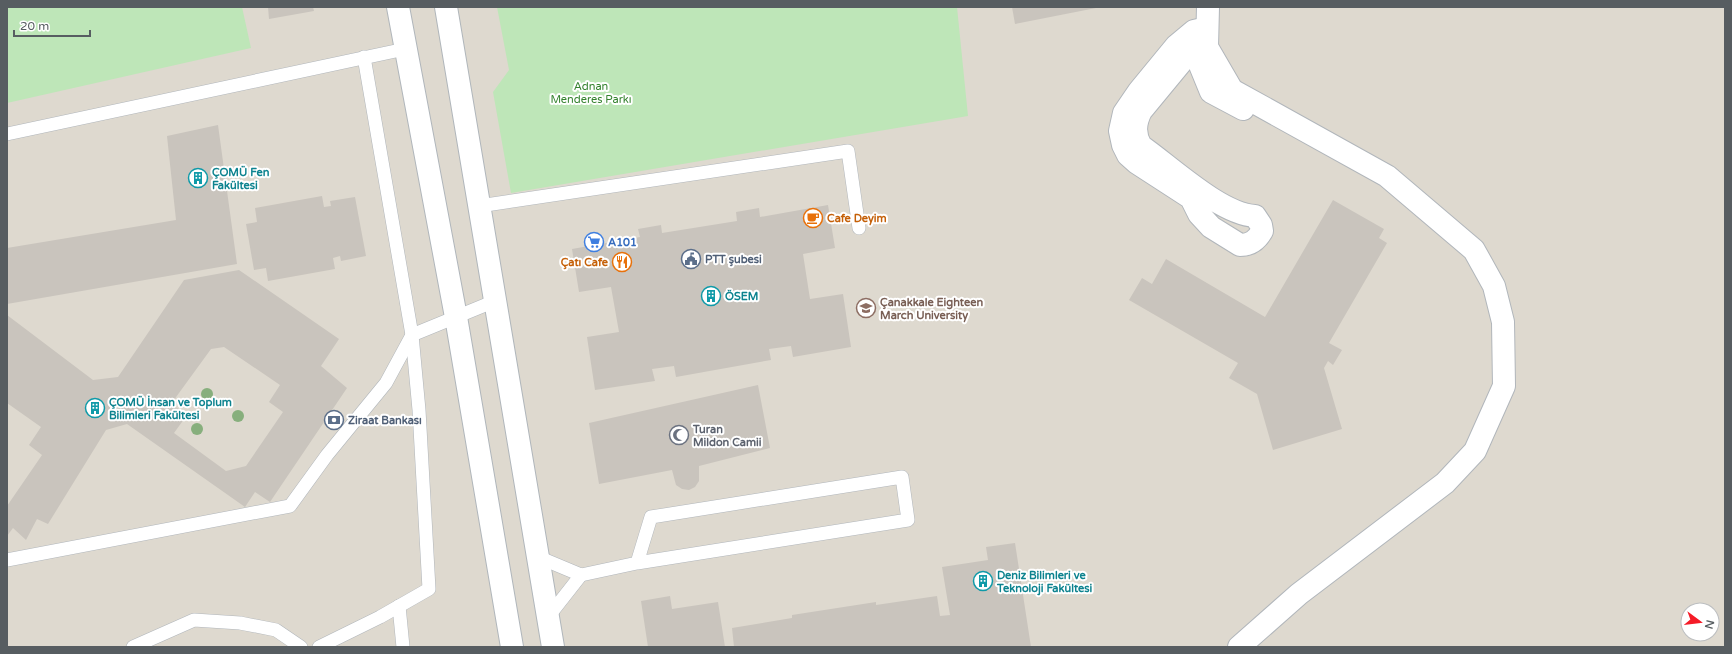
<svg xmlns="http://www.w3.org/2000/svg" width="1732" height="654" viewBox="0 0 1732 654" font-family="'Varela Round',sans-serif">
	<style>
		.education { fill: #ded9cf; fill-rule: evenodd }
		.green { fill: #bee6b8 }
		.building { fill: #c9c4bd; fill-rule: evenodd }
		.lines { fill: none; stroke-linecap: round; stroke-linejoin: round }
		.lane-casing { stroke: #b1b6bb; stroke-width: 14 }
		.street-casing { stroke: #b1b6bb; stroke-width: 24 }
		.secondary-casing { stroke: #b0b6bb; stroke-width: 24 }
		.lane { stroke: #fff; stroke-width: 13 }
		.street { stroke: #fff; stroke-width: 22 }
		.secondary { stroke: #fff; stroke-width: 22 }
		.tree { fill: #87af7d }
		.labels { text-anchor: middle; stroke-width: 4; stroke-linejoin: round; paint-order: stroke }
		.park-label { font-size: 11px; fill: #34822e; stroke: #fff }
		.culture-label { font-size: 11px; font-weight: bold; fill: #0d838f; stroke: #fff; text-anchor: start }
		.food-label { font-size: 11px; font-weight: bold; fill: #c56008; stroke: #fff; text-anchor: start }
		.shop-label { font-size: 11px; font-weight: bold; fill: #366cbe; stroke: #fff; text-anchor: start }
		.service-label { font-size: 11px; font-weight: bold; fill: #4e5e75; stroke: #fff; text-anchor: start }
		.education-label { font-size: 11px; font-weight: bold; fill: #785e54; stroke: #fff; text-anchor: start }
		.worship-label { font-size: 11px; font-weight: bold; fill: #5b616d; stroke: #fff; text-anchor: start }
	</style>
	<rect width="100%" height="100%" fill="#ece7de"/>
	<path class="education" d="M7,7H1725V647H7ZM1688,610H1712V634H1688Z"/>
	<g class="green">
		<path d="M7,7H242L251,48L7,103Z"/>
		<path d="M497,7H957L968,116L511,193L493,92L509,70Z"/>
	</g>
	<g class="building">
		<path d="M268,7H313L314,11L269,19Z"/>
		<path d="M1012,7H1096V8L1015,24Z"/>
		<path d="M218,125L237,264L7,304V248L176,220L167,136Z"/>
		<path d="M322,196L324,207L331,206L330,201L355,197L366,256L341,261L340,256L333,258L335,269L268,281L266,268L254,270L246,224L257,222L255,208Z"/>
		<path d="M1333,200L1384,229L1379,238L1387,243L1329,343L1342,350L1333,365L1328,361L1324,368L1342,429L1273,450L1257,394L1229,378L1238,363L1129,300L1142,278L1152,284L1166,259L1265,317Z"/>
		<path d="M828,205L835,248L803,254L810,299L843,294L851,347L793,357L791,346L769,349L771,360L676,377L674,366L652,369L655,381L595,390L587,337L619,332L611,287L579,292L572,249L640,237L638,229L661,225L662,233L737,221L736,212L759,208L760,217Z"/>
		<path d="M239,270L339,339L321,366L347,388L270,502L255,492L245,507L127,424L106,430L48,524L37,519L26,540L13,528L7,536V506L42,455L29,445L41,427L7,403V315L93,380L118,377L184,280ZM224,347L280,385L269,402L283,412L246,466L226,471L174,433L187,415L171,404L211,349Z"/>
		<path d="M758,385L770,448L699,466V481L695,487L689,490L682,489L676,485L672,470L599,484L589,423Z"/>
		<path d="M1015,543L1031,647H734L732,628L792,618V615L876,602V605L937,596L940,616L950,615L942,567L988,560L986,547Z"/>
		<path d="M670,596L672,609L718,602L725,647H648L641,601Z"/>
	</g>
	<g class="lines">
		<defs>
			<g id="lane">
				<path d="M7,134L405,49"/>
				<path d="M479,206L848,151L859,228"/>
				<path d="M538,557L581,575L637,563L908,520L902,477L651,517L637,563"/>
				<path d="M7,560L290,506L327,455L386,383L412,335L495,301"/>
				<path d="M399,606L403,647"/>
				<path d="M548,617L581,575"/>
				<path d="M133,647L194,620L240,623L276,630L301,647"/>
				<path d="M319,647L380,617L429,589L419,410L412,335L364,57"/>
			</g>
			<g id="street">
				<path d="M1208,7L1207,47L1232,90L1387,176L1474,250L1494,286L1503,322L1504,386L1475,451L1445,483L1299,594L1239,647"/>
				<path d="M1194,36L1193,48L1141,111C1135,123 1134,134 1141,146C1170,166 1220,214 1255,216L1261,225L1262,231C1257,240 1251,245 1240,245L1211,227L1199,214L1191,198L1137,163L1128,155L1123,145L1120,131L1124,113L1139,91L1176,46L1194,31L1203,29"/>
				<path d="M1206,47L1193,48L1211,92L1243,109"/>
			</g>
			<g id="secondary">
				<path d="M398,7L456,317L512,647"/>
				<path d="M446,7L553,647"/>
			</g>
		</defs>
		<use href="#lane" class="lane-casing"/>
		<use href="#street" class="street-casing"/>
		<use href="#secondary" class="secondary-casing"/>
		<use href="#lane" class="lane"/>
		<use href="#street" class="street"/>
		<use href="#secondary" class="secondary"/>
	</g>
	<g class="tree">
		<circle cx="207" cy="394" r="6"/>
		<circle cx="238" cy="416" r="6"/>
		<circle cx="197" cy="429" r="6"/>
	</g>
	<defs>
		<symbol id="building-ring" viewBox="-11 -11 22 22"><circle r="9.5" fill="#fff" stroke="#0f9aa8" stroke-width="1.5"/><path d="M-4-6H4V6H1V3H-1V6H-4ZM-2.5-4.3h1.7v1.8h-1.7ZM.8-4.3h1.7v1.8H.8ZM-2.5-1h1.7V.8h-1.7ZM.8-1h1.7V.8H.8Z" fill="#0f9aa8"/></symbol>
		<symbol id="cafe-ring" viewBox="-11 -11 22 22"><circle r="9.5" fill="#fff" stroke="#e8710a" stroke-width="1.5"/><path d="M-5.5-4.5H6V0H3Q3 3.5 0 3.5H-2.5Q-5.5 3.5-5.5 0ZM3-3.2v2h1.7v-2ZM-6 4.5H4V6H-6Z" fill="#e8710a"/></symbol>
		<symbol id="supermarket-ring" viewBox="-11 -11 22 22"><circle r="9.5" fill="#fff" stroke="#3f7fe0" stroke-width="1.5"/><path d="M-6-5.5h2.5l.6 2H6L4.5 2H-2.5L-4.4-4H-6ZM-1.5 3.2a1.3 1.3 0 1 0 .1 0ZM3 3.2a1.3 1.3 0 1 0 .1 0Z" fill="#3f7fe0"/></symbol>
		<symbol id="civic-ring" viewBox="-11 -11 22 22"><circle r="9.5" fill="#fff" stroke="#5c6f8a" stroke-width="1.5"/><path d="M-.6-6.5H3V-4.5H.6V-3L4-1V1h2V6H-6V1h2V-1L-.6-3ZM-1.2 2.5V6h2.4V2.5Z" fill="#5c6f8a"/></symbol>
		<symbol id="restaurant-ring" viewBox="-11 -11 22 22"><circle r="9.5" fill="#fff" stroke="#e8710a" stroke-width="1.5"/><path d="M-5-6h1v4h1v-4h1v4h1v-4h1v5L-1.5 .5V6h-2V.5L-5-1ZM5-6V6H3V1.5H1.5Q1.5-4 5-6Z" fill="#e8710a"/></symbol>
		<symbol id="university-ring" viewBox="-11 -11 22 22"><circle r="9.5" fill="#fff" stroke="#8d6e63" stroke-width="1.5"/><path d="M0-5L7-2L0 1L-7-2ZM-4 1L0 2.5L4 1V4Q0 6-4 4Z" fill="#8d6e63"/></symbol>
		<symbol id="bank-ring" viewBox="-11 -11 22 22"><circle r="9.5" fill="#fff" stroke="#5c6f8a" stroke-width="1.5"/><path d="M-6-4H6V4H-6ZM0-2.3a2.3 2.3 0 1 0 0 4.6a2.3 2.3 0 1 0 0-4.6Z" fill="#5c6f8a"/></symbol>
		<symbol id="mosque-ring" viewBox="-11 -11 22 22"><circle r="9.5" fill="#fff" stroke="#6b7280" stroke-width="1.5"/><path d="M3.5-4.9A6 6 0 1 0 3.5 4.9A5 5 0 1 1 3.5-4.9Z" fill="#6b7280"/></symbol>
	</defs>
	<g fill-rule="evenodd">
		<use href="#building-ring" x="187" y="167" width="22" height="22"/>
		<use href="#cafe-ring" x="802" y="207" width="22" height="22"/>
		<use href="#supermarket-ring" x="583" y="231" width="22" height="22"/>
		<use href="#civic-ring" x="680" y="248" width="22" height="22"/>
		<use href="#restaurant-ring" x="611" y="251" width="22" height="22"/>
		<use href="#building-ring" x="700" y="285" width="22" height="22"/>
		<use href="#university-ring" x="855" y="297" width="22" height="22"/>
		<use href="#building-ring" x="84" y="397" width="22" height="22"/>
		<use href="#bank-ring" x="323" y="409" width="22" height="22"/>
		<use href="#mosque-ring" x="668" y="424" width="22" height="22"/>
		<use href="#building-ring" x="972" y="570" width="22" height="22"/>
	</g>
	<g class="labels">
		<g class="park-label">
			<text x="591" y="90">Adnan<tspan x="591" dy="13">Menderes Parkı</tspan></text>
		</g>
		<g class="culture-label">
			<text x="212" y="176">ÇOMÜ Fen<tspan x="212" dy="13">Fakültesi</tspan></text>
			<text x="725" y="300">ÖSEM</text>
			<text x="109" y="406">ÇOMÜ İnsan ve Toplum<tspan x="109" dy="13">Bilimleri Fakültesi</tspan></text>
			<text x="997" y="579">Deniz Bilimleri ve<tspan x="997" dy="13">Teknoloji Fakültesi</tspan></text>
		</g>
		<g class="food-label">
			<text x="827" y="222">Cafe Deyim</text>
			<text x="608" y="266" text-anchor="end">Çatı Cafe</text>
		</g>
		<g class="shop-label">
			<text x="608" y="246">A101</text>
		</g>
		<g class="service-label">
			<text x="705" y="263">PTT şubesi</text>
			<text x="348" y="424">Ziraat Bankası</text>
		</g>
		<g class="education-label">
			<text x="880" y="306">Çanakkale Eighteen<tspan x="880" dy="13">March University</tspan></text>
		</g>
		<g class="worship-label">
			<text x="693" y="433">Turan<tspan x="693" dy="13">Mildon Camii</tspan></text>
		</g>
	</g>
	<rect width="1732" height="654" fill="none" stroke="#575d61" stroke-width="16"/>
	<g transform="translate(1700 622) rotate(105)"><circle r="19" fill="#ffffff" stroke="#bcbec0"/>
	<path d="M0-3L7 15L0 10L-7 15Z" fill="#f51b27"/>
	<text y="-6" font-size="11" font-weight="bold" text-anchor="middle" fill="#575d61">N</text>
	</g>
	<path d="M14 30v6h76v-6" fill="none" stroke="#575d61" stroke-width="2"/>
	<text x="20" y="30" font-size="12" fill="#575d61" stroke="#ffffff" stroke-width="3" paint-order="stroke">20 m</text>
</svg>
